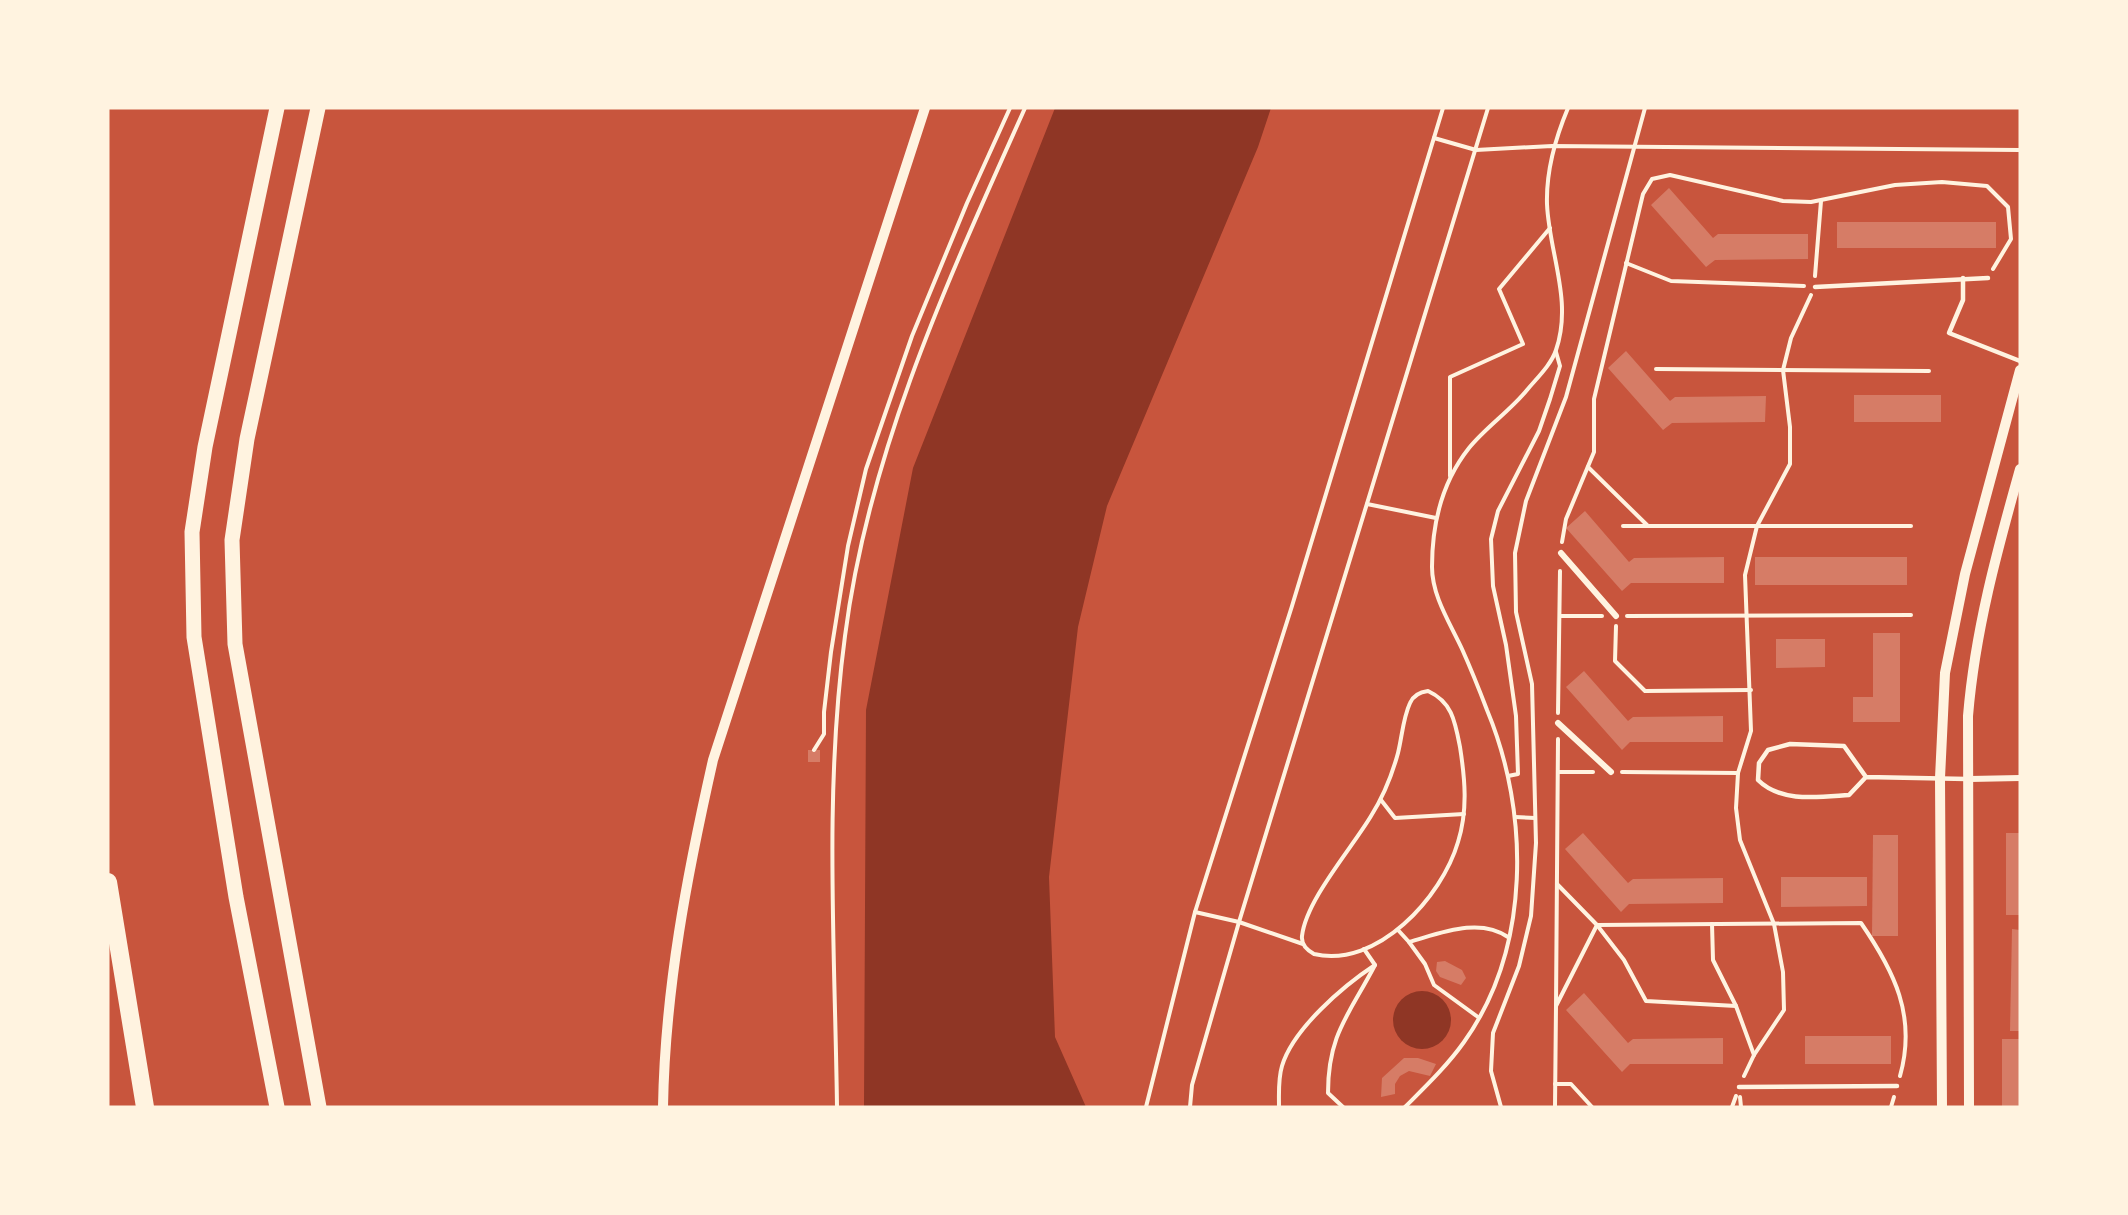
<svg xmlns="http://www.w3.org/2000/svg" width="2128" height="1215" viewBox="0 0 2128 1215" font-family="'Fira Sans',sans-serif">
	<style>
		.water { fill: #8f3625 }
		.building { fill: #d67c66 }
		.lines { fill: none; stroke-linecap: round; stroke-linejoin: round }
		.path { stroke: #fff3e0; stroke-width: 4 }
		.service { stroke: #fff3e0; stroke-width: 4.5 }
		.minor { stroke: #fff3e0; stroke-width: 6 }
		.tertiary { stroke: #fff3e0; stroke-width: 10 }
		.primary { stroke: #fff3e0; stroke-width: 15 }
		.motorway { stroke: #fff3e0; stroke-width: 18 }
	</style>
	<rect width="100%" height="100%" fill="#c8553d"/>
	<g class="water">
		<path d="M1055,108H1271L1258,147L1107,506L1078,627L1049,877L1055,1037L1086,1107H864L866,710L913,468Z"/>
		<circle cx="1422" cy="1020" r="29"/>
	</g>
	<g class="building">
		<path d="M1669,188L1713,238L1718,234H1808V259L1715,260L1706,267L1651,205Z"/>
		<rect x="1837" y="222" width="159" height="26"/>
		<path d="M1626,351L1670,401L1675,397L1766,396L1765,422L1672,423L1663,430L1608,368Z"/>
		<rect x="1854" y="395" width="87" height="27"/>
		<path d="M1585,511L1629,562L1634,558L1724,557V583H1631L1622,591L1566,528Z"/>
		<rect x="1755" y="557" width="152" height="28"/>
		<path d="M1873,633H1900V722H1853V697H1873Z"/>
		<path d="M1776,639H1825V667L1776,668Z"/>
		<path d="M1584,671L1628,721L1633,717L1723,716V742H1630L1622,750L1566,687Z"/>
		<rect x="808" y="750" width="12" height="12"/>
		<path d="M1583,833L1628,883L1633,879L1723,878V903L1629,904L1621,912L1565,849Z"/>
		<rect x="2006" y="833" width="14" height="82"/>
		<path d="M1873,835H1898V936H1872Z"/>
		<path d="M1781,877H1867V906L1781,907Z"/>
		<path d="M2012,929L2020,930V1031H2010Z"/>
		<path d="M1445,961L1462,970L1466,978L1461,985L1440,977L1436,971L1437,962Z"/>
		<path d="M1584,993L1628,1043L1633,1039L1723,1038V1064H1630L1622,1072L1566,1010Z"/>
		<rect x="1805" y="1036" width="86" height="28"/>
		<rect x="2002" y="1039" width="18" height="68"/>
		<path d="M1404,1058H1418L1436,1064L1430,1076L1409,1071L1400,1076L1395,1084V1094L1381,1097L1382,1078Z"/>
	</g>
	<g class="lines">
		<g class="path">
			<path d="M1434,138L1476,150L1552,146L2020,150"/>
			<path d="M1626,263L1671,281L1804,286"/>
			<path d="M1815,276L1821,201"/>
			<path d="M1656,369L1929,371"/>
			<path d="M1588,467L1647,525"/>
			<path d="M1450,476V377L1523,344L1499,289L1550,228"/>
			<path d="M1367,504L1436,518"/>
			<path d="M1623,526H1911"/>
			<path d="M1562,542L1566,519L1594,452V399L1643,194L1652,179L1670,175L1783,201L1811,202L1895,185L1942,182L1987,186L2008,207L2011,239L1993,269"/>
			<path d="M1560,616H1602"/>
			<path d="M1627,616L1911,615"/>
			<path d="M1616,626L1615,661L1645,691L1751,690"/>
			<path d="M1428,691C1452,702 1455,721 1460,747C1465,779 1468,810 1458,842C1442,897 1377,969 1314,954C1307,950 1301,945 1302,936C1306,900 1352,848 1371,816C1383,797 1392,775 1398,753C1402,737 1403,718 1410,703C1413,696 1420,692 1428,691Z"/>
			<path d="M1558,713L1560,571"/>
			<path d="M814,750L824,734V712L831,652L848,546L866,469L912,336L967,203L1010,108"/>
			<path d="M1558,772H1593"/>
			<path d="M1622,772L1738,773"/>
			<path d="M1508,776L1518,774L1516,716L1506,645L1493,586L1491,539L1498,511L1539,431L1550,399L1560,366L1556,352"/>
			<path d="M1381,800L1395,818L1464,814"/>
			<path d="M1515,817L1535,818"/>
			<path d="M1557,884L1597,925L1624,960L1646,1001L1736,1006"/>
			<path d="M1195,912L1239,922L1303,944"/>
			<path d="M1712,924L1713,960L1736,1006L1754,1055"/>
			<path d="M1597,925L1861,923C1894,971 1917,1016 1900,1076"/>
			<path d="M1398,930L1409,942"/>
			<path d="M1556,1006L1558,739"/>
			<path d="M1478,1017L1434,985L1425,964L1409,942C1441,933 1479,917 1508,937"/>
			<path d="M1744,1076L1754,1055L1784,1010L1783,972L1774,924L1740,840L1736,808L1738,773L1751,731L1745,575L1757,526L1790,464V427L1783,370L1791,338L1811,295"/>
			<path d="M1555,1084H1571L1592,1107"/>
			<path d="M1740,1097L1741,1107"/>
			<path d="M837,1107C835,950 824,792 845,636C869,449 949,278 1025,108"/>
			<path d="M1146,1107L1195,912L1292,606L1443,108"/>
			<path d="M1190,1107L1192,1085L1239,922L1488,108"/>
			<path d="M1279,1107C1279,1093 1278,1079 1282,1066C1293,1029 1343,986 1375,965"/>
			<path d="M1343,1107L1328,1093C1328,1034 1349,1015 1375,965L1364,949"/>
			<path d="M1405,1107C1425,1087 1447,1066 1464,1042C1531,948 1530,813 1487,710C1479,689 1471,669 1462,649C1450,623 1432,596 1432,567C1432,525 1442,482 1469,448C1486,427 1510,411 1527,390C1537,378 1551,365 1556,350C1573,301 1549,253 1547,204C1546,170 1555,139 1568,108"/>
			<path d="M1501,1107L1491,1071L1493,1033L1519,966L1531,916L1536,843L1532,684L1516,612L1515,553L1526,501L1566,397L1645,108"/>
			<path d="M1555,1107L1556,1006L1597,925"/>
			<path d="M1732,1107L1736,1096"/>
			<path d="M1891,1107L1894,1097"/>
		</g>
		<g class="service">
			<path d="M1963,278V300L1949,333L2020,361"/>
			<path d="M1815,287L1988,278"/>
			<path d="M1866,777L1844,746L1790,744L1768,750L1759,763L1758,780C1781,803 1819,797 1849,795L1866,777L1967,779"/>
			<path d="M1739,1087L1897,1086"/>
		</g>
		<g class="minor">
			<path d="M1561,553L1616,616"/>
			<path d="M1558,723L1611,772"/>
			<path d="M1970,779L2020,778"/>
		</g>
		<g class="tertiary">
			<path d="M663,1107C665,989 687,875 713,760L925,108"/>
			<path d="M1942,1107L1940,778L1945,673L1965,574L2020,370"/>
			<path d="M1969,1107L1968,716C1975,631 1997,551 2020,469"/>
		</g>
		<g class="primary">
			<path d="M277,108L205,447L192,532L194,637L236,897L277,1107"/>
			<path d="M318,108L247,439L232,540L235,644L319,1107"/>
		</g>
		<path class="motorway" d="M108,882L145,1107"/>
	</g>
	<rect width="2128" height="1215" fill="none" stroke="#fff3e0" stroke-width="219"/>
</svg>
